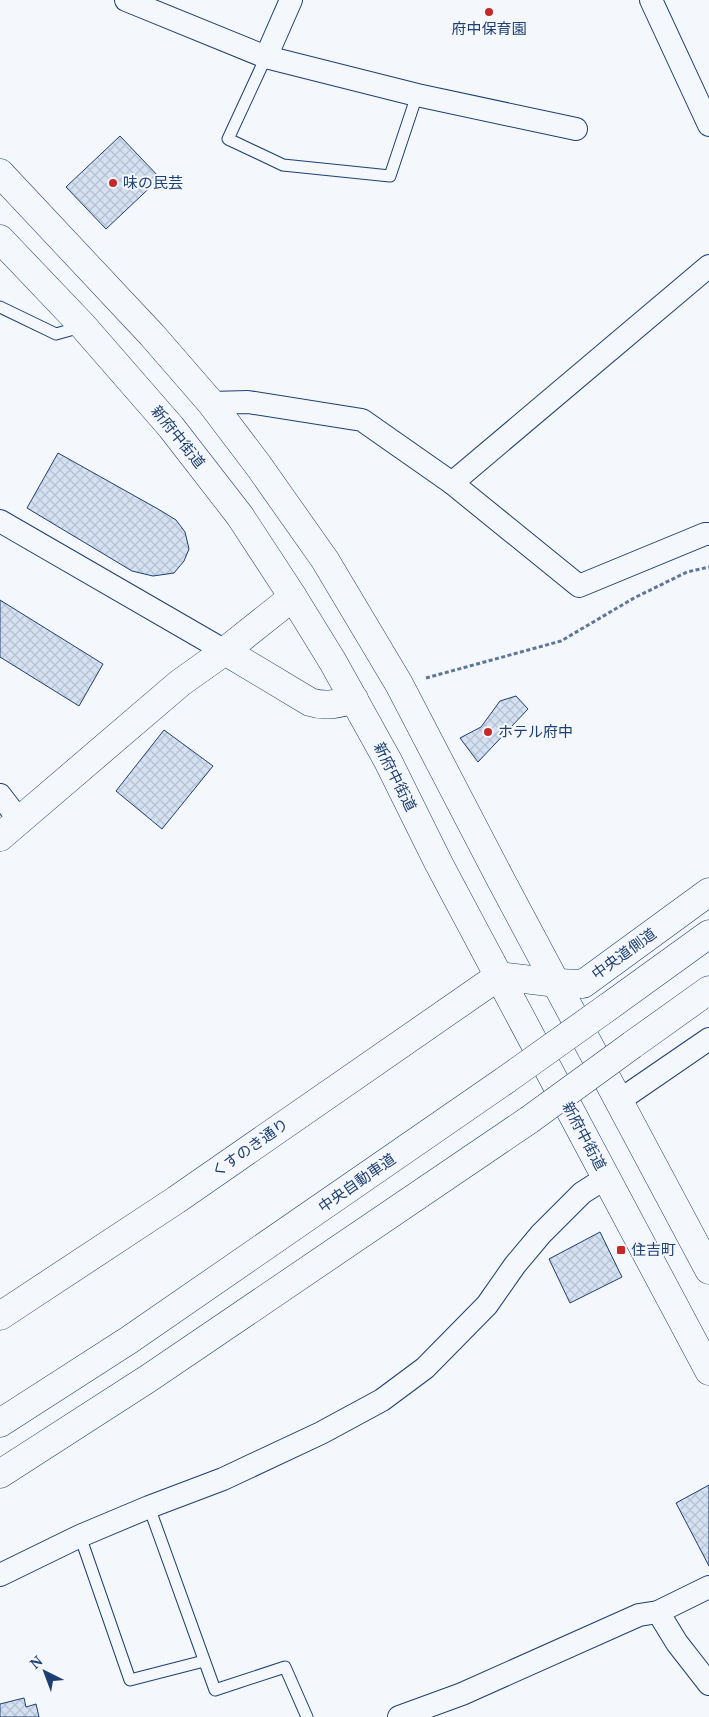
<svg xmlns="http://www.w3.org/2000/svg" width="709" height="1717" viewBox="0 0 709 1717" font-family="'Noto Serif','Noto Sans JP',serif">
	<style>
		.building { fill: url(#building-cross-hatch); stroke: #1d3f73 }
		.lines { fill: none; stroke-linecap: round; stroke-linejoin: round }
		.service-casing { stroke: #1d3f73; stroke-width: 13 }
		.minor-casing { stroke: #1d3f73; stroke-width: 24 }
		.tertiary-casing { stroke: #1d3f73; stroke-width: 29 }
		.primary-casing { stroke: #1d3f73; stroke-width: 29 }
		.motorway-casing { stroke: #1d3f73; stroke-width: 29 }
		.path { stroke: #5e769c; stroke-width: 3; stroke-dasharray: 4 2.5; stroke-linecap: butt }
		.service { stroke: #f4f7fb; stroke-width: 11 }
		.minor { stroke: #f4f7fb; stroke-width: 22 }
		.tertiary { stroke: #f4f7fb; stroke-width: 28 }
		.primary { stroke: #f4f7fb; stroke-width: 28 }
		.motorway { stroke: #f4f7fb; stroke-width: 28 }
		.motorway-bridge-casing { stroke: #1d3f73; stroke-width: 29; stroke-linecap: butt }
		.motorway-bridge { stroke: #f4f7fb; stroke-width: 28 }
		.poi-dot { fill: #c62828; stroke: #f4f7fb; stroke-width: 2 }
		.labels { text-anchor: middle; stroke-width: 4; stroke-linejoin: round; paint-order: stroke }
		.poi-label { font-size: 15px; fill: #1d3f73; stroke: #f4f7fb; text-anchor: start }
		.street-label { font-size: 15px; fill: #1d3f73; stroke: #f4f7fb }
	</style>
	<defs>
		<pattern id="building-cross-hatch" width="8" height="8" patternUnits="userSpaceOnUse" patternTransform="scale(1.25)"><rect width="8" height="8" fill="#d5e0f0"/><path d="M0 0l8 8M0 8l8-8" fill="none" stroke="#b6c1d1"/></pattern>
	</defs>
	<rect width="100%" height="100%" fill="#f4f7fb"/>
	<g class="building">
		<path d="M120,136L160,178L106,229L66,187Z"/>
		<path d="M58,453L158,509L176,520L185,532L189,549L184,561L174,573L153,576L132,571L27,508Z"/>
		<path d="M0,600L103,664L79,706L0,657Z"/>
		<path d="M516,696L528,709L478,762L460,738L481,727L500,701Z"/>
		<path d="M164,730L213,766L162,829L116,791Z"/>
		<path d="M600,1232L622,1277L570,1303L549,1259Z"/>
		<path d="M709,1485V1566L676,1503Z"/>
		<path d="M24,1698L26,1707L36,1704L39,1717H0V1704Z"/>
	</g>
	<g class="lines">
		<defs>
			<g id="service">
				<path d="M266,57L228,139L283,165L390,176L417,95"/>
				<path d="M0,307L56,334L81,327"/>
				<path d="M149,1507L215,1690L285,1667L307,1717"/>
				<path d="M80,1536L130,1680L204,1661"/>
			</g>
			<g id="minor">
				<path d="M126,0L266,57L417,95L576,129"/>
				<path d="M651,0L709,125"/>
				<path d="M266,57L291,0"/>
				<path d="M211,403L248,402L362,420L452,483L709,266"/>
				<path d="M452,483L579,586L705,534H709"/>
				<path d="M0,521L225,651"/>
				<path d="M0,795L20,821"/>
				<path d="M620,1100L709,1039"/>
				<path d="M0,1575L80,1536L149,1507L223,1479L321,1433L382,1400L425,1368L487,1305L515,1265L541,1234L582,1193L607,1177"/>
				<path d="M658,1612L677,1643L709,1684"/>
				<path d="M399,1717L462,1694L639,1615L658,1612L709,1587"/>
			</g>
			<g id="tertiary">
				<path d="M225,651L310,702C325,707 339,704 354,699"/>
				<path d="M0,837L180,683L225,651L293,597"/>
				<path d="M0,1316L176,1200L499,976L557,983L583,984L709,892"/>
			</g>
			<g id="primary">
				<path d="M0,173L152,335L211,403L258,465L325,560L399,684L502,882L709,1270"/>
				<path d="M0,239L83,326L171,427L240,516L293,597L333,662L388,761L439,864L709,1371"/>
			</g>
			<g id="motorway">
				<path d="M608,1007L709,934"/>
				<path d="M632,1045L709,990"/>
				<path d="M0,1423L129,1340L507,1079"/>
				<path d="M0,1474L149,1378L529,1120"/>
			</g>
		</defs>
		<use href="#service" class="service-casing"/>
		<use href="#minor" class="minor-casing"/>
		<use href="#tertiary" class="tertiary-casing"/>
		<use href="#primary" class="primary-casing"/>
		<use href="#motorway" class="motorway-casing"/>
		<path class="path" d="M426,678L561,641L634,598L687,572L709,567"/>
		<use href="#service" class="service"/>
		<use href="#minor" class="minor"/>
		<use href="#tertiary" class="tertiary"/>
		<use href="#primary" class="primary"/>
		<use href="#motorway" class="motorway"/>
		<defs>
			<g id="motorway-bridge">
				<path d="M507,1079L608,1007"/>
				<path d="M529,1120L632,1045"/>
			</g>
		</defs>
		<use href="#motorway-bridge" class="motorway-bridge-casing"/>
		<use href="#motorway-bridge" class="motorway-bridge"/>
	</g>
	<g class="poi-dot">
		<circle cx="489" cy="12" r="5"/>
		<circle cx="113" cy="183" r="5"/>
		<circle cx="488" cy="732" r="5"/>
		<rect x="616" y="1245" width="10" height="10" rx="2.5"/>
	</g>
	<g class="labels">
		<g class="poi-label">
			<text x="489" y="34" text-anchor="middle">府中保育園</text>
			<text x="123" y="188">味の民芸</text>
			<text x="498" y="737">ホテル府中</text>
			<text x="631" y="1255">住吉町</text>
		</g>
		<g class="street-label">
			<text transform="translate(178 437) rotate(51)" y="5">新府中街道</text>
			<text transform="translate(395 777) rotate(63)" y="5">新府中街道</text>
			<text transform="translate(624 954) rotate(-36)" y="5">中央道側道</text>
			<text transform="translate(584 1136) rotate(62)" y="5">新府中街道</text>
			<text transform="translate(250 1148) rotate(-35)" y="5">くすのき通り</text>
			<text transform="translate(357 1183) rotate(-35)" y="5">中央自動車道</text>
		</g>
	</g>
	<g transform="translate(45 1672) rotate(318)" stroke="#f4f7fb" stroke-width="4" paint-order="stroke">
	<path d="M0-4L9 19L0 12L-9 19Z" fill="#1d3f73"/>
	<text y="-8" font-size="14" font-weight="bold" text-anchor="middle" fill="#1d3f73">N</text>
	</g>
</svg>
